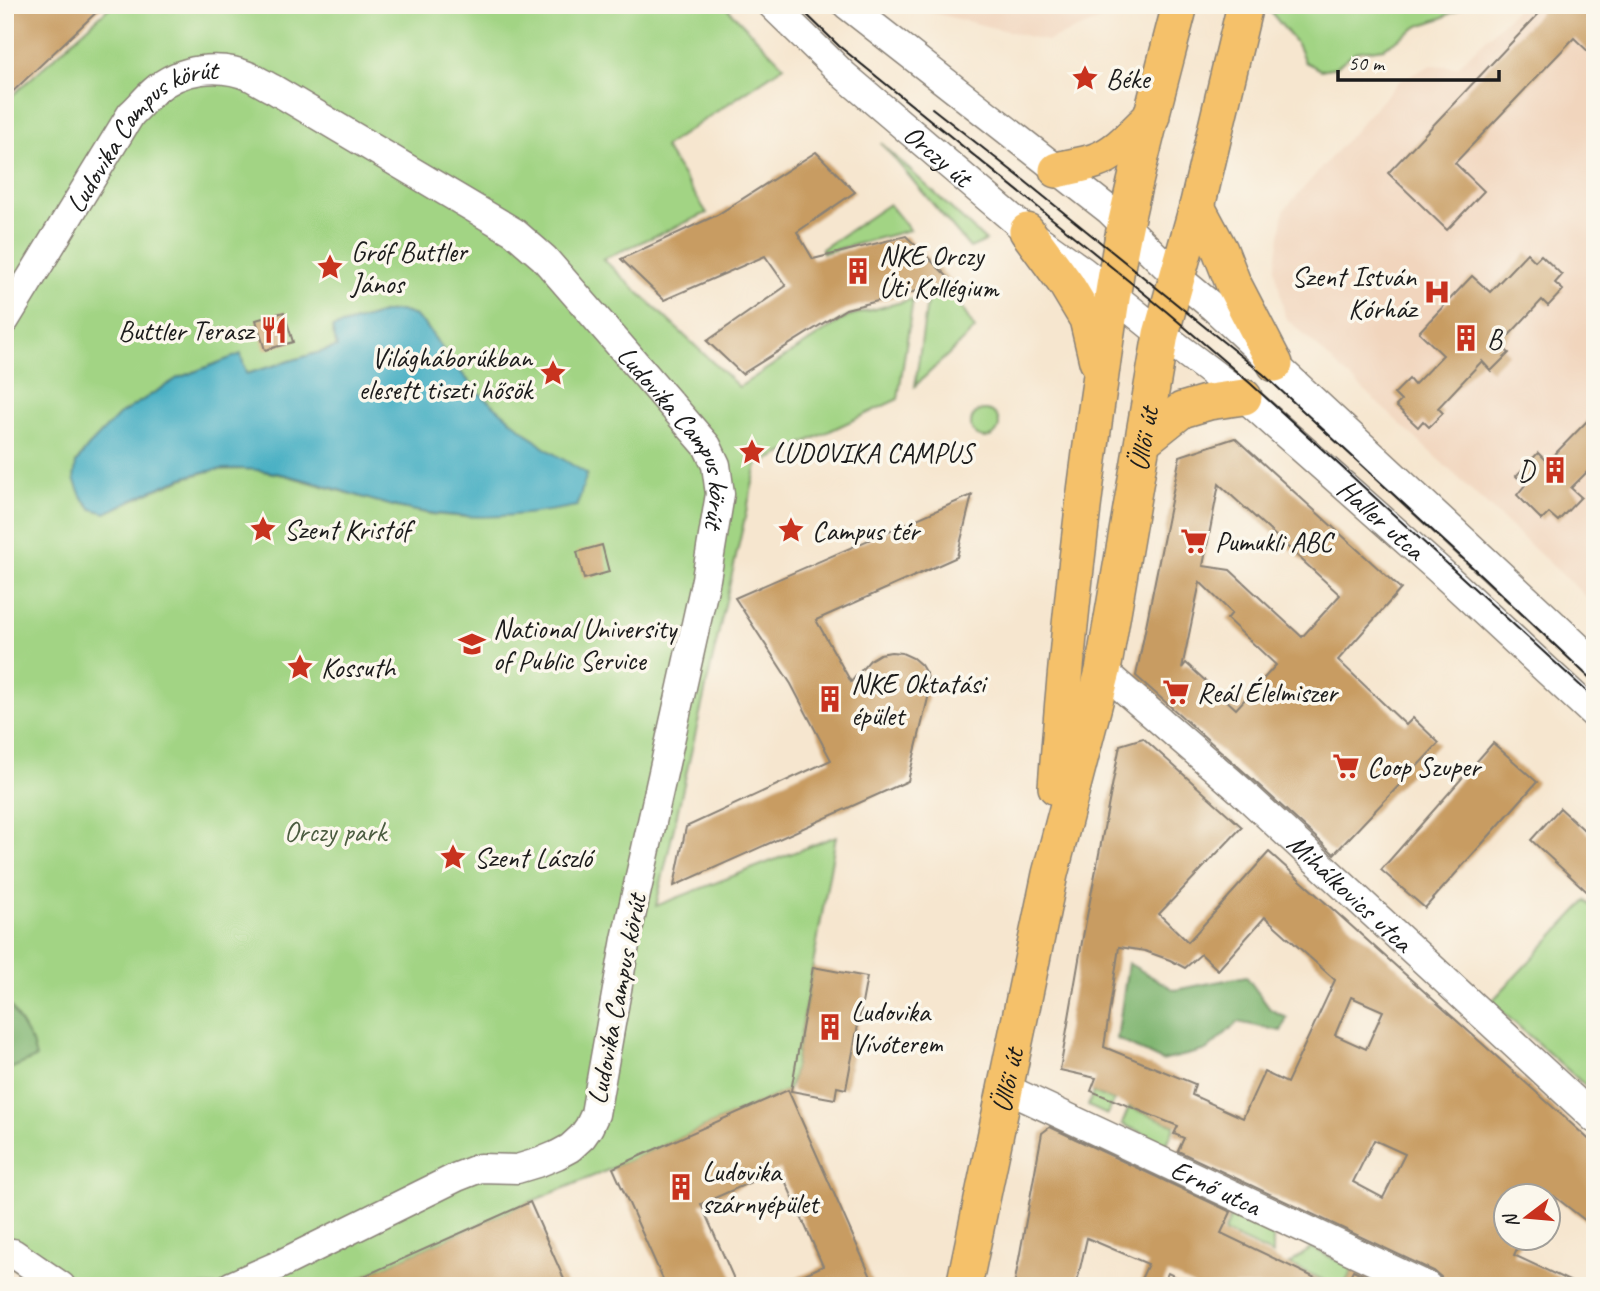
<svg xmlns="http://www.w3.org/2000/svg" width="1600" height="1291" viewBox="0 0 1600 1291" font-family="Caveat,sans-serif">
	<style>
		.built { fill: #f1d5bd }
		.green { fill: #a2d484; stroke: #5f7850; stroke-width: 2; fill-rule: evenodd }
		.forest { fill: #81b672; stroke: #4e6947; stroke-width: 2 }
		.water { fill: #44aec3; stroke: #306570; stroke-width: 2 }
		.building { fill: #c89c62; fill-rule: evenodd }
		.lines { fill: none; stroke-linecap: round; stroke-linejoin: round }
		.minor-casing { stroke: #898176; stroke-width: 31 }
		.major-casing { stroke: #898176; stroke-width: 38 }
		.minor { stroke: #fff; stroke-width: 28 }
		.major { stroke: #f5c16b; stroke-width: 35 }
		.tram { stroke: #1c1c1c; stroke-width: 2 }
		.labels { text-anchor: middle; stroke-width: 7; stroke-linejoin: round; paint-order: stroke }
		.poi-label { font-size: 28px; fill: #1c1c1c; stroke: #fbf7ec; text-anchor: start }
		.street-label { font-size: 28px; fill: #1c1c1c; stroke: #fbf7ec }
		.park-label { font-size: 28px; fill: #4b5c40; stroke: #fbf7ec }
	</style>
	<rect width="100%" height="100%" fill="#fbf7ec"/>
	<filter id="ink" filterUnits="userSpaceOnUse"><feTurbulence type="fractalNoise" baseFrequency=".0143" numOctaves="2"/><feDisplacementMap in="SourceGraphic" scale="14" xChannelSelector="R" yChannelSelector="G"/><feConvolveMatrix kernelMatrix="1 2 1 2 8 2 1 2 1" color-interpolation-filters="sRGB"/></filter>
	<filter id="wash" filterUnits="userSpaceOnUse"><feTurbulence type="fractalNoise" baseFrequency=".00686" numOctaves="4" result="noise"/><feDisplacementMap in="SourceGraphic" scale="28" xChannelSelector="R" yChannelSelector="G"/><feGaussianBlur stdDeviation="1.57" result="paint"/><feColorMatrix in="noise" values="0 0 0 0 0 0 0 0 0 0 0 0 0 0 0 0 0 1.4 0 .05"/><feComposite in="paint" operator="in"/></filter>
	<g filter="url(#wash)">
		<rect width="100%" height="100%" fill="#f6e6cf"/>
		<g class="built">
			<path d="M901,5H1124L1123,11L1047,41Z"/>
			<path d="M1521,5H1595V605L1285,317L1275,268L1284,210L1399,81L1431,65L1457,67Z"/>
		</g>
		<g class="green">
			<path d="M112,5H724L784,66L664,147L707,213L603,259L739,387L848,316L913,299L898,399L757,465L656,906L836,836L793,1077L788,1090L613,1168L530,1202L342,1286H39L5,1262V102ZM400,311L415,316L426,326L451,361L478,392L543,447L587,475L465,517L430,514L396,507L284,475L251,469L214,470L188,477L152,491L106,513C78,504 80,488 76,462L88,447L119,415L178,378L241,354L246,374L337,347L332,328L386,312Z"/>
			<path d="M1265,5H1466L1442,18L1419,26L1384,48L1355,52L1336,67L1321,70L1305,62L1297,44Z"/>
			<path d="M881,143L986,241L970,248Z"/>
			<path d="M889,204L910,230L823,253L822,249Z"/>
			<path d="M950,289L975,329L915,386L928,295Z"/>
			<circle cx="985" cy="424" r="14"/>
			<path d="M1586,901L1595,909V1078L1587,1087L1491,1002Z"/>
			<path d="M1093,1092L1114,1101L1107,1115L1088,1106Z"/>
			<path d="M1129,1107L1175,1125L1167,1144L1122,1124Z"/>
			<path d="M1232,1214L1273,1232V1255L1224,1232Z"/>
			<path d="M1312,1248L1353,1268L1344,1286H1336L1289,1264Z"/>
		</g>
		<g class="forest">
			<path d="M1128,963L1175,990L1246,976L1270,1009L1287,1018L1281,1031L1238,1022L1207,1050L1162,1061L1117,1039Z"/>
			<path d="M5,996L32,1043L36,1058L5,1071Z"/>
		</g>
		<path class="water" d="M400,311L415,316L426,326L451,361L478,392L543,447L587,474L577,506C514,518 460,522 397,507C340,493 274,462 215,470C180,474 137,498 106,513L92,509L81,496L74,479L76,463L88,447L119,415L178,378L241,354L246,374L337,347L332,328L387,312Z"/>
		<g id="blocks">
			<g class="building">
				<path d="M5,5H104L5,99Z"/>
				<path d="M1547,5H1595V58L1574,38L1455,163L1484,191L1447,230L1388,173Z"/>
				<path d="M816,152L855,192L797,232L813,259L906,236L953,282L846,309L742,374L707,341L786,286L765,256L664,300L621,259L717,215Z"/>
				<path d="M1527,253L1535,261L1541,255L1562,275L1555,283L1563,290L1548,306L1542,300L1500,345L1509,353L1491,371L1482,361L1438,408L1443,413L1429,427L1423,421L1418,427L1396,406L1401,401L1394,394L1409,379L1414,385L1443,355L1419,332L1472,276L1490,292Z"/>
				<path d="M284,312L293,342L265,350L256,320Z"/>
				<path d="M1595,413V464L1571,488L1581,497L1558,521L1549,513L1542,520L1517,495L1525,485L1516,476L1538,453L1547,462Z"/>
				<path d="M1235,438L1401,589L1338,660L1406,725L1413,718L1439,743L1334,854L1251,778L1136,676L1180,456ZM1219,484L1340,595L1302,637L1230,570L1203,566ZM1200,582L1232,613L1227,619L1276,665L1236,709L1186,663L1182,668Z"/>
				<path d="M972,495L957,557L816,620L851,682L870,660L880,654L891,652L902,653L913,658L921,665L927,675L929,686L928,698L908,781L674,886L686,827L831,760L791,684L735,598Z"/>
				<path d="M602,545L609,572L584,579L577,552Z"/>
				<path d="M1143,738L1242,827L1159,914L1188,942L1269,852L1595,1145V1228L1554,1196H1506V1238H1522L1514,1255L1580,1286H1443L1441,1277L1434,1271L1178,1151L1184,1138L1174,1134L1178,1126L1091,1091L1096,1078L1060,1070L1082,942L1120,745ZM1265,917L1335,980L1287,1083L1264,1072L1243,1118L1192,1095L1195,1084L1104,1047L1119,947L1145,951L1170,960L1185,968L1201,954L1218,970ZM1351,997L1383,1011L1366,1049L1335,1035ZM1374,1140L1405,1154L1383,1198L1353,1182Z"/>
				<path d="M1493,743L1537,782L1425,908L1381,870Z"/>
				<path d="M1560,808L1595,840V899L1531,840Z"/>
				<path d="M813,967L867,977L846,1089L837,1087L835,1099L791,1091Z"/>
				<path d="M788,1090L875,1286H778L823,1266L780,1169L701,1204L737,1286H666L613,1168Z"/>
				<path d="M1050,1127L1231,1212L1221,1233L1332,1286H1195L1168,1273L1162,1286H1138L1148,1264L1087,1238L1076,1286H1014L1042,1133Z"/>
				<path d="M530,1202L567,1286H342Z"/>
				<path d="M1353,1270L1387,1286H1345Z"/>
			</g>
		</g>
	</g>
	<g filter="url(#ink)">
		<use href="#blocks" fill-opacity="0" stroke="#898176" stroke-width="2"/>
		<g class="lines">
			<defs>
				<g id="minor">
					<path id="s1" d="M772,5L845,76L1027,231L1083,271L1161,334L1244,397L1438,569L1595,715"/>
					<path d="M847,5L1109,210L1177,277L1213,307L1595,663"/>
					<path id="s2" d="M5,320L131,114C139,107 146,98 154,91C180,68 220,63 251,77C259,81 267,86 275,90L514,232L544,258L707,446L716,465L720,494L706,579L626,939L595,1114L589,1127L582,1137L570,1148L557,1155L540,1162L517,1169L480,1168L457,1177L281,1264L231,1286"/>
					<path id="s3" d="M1103,671L1240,790L1595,1119"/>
					<path id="s4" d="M1005,1088L1427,1286"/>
					<path d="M13,1253L61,1286"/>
				</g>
				<g id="major">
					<path d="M1057,170C1069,167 1083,165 1095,161C1118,153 1135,132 1152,116"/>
					<path d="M1197,207L1220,250L1233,283L1275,364"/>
					<path d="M1027,231L1066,284L1087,319L1097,361"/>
					<path d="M1143,441L1182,410L1209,402L1244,397"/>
					<path d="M1056,787C1066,651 1080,516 1100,382C1107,330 1114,277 1125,226C1141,152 1161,79 1180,5"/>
					<path id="s5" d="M964,1286L1050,874L1103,671L1161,334L1197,207L1245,5"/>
				</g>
			</defs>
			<use href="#minor" class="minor-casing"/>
			<use href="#major" class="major-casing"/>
			<use href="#minor" class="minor"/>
			<use href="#major" class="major"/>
			<g class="tram">
				<path d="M797,5L839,46L1167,312L1251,384L1595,699"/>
				<path d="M932,108L1021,178L1263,374L1483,577L1595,683"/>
			</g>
		</g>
	</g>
	<defs>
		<symbol id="sight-bare" viewBox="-9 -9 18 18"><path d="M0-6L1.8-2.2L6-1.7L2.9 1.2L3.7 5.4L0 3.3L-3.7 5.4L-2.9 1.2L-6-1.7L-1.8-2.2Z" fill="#c8321e" stroke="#fbf7ec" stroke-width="2.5" paint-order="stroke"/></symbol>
		<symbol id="building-bare" viewBox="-9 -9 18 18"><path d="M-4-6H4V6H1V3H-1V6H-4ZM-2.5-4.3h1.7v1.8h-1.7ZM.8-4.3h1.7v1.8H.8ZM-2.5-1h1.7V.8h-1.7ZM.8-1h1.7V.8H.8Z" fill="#c8321e" stroke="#fbf7ec" stroke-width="2.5" paint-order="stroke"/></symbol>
		<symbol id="hospital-bare" viewBox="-9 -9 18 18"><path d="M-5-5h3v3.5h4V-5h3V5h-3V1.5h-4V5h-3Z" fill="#c8321e" stroke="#fbf7ec" stroke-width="2.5" paint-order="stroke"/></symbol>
		<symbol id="restaurant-bare" viewBox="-9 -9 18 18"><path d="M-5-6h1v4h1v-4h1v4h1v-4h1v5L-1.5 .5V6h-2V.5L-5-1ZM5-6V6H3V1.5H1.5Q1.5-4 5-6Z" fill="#c8321e" stroke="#fbf7ec" stroke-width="2.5" paint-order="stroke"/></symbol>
		<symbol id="supermarket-bare" viewBox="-9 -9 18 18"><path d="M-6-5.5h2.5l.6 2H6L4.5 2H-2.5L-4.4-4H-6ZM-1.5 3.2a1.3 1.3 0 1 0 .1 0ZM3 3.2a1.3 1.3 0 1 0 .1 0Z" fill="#c8321e" stroke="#fbf7ec" stroke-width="2.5" paint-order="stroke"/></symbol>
		<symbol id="university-bare" viewBox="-9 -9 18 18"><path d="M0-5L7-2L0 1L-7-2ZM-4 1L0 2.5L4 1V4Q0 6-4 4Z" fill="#c8321e" stroke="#fbf7ec" stroke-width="2.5" paint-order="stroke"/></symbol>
	</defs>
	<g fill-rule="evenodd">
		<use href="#sight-bare" x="1066" y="59" width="38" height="38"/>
		<use href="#sight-bare" x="311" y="248" width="38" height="38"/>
		<use href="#building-bare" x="839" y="252" width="38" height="38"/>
		<use href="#hospital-bare" x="1418" y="273" width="38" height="38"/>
		<use href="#restaurant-bare" x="255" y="311" width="38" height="38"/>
		<use href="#building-bare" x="1447" y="319" width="38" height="38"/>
		<use href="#sight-bare" x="534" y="354" width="38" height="38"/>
		<use href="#sight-bare" x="733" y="433" width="38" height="38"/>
		<use href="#building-bare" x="1536" y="451" width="38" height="38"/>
		<use href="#sight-bare" x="244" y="510" width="38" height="38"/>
		<use href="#sight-bare" x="772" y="511" width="38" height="38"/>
		<use href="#supermarket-bare" x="1175" y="522" width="38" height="38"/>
		<use href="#university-bare" x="453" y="625" width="38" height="38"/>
		<use href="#sight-bare" x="281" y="648" width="38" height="38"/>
		<use href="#supermarket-bare" x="1157" y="673" width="38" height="38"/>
		<use href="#building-bare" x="811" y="680" width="38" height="38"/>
		<use href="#supermarket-bare" x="1327" y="747" width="38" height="38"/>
		<use href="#sight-bare" x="434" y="838" width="38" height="38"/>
		<use href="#building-bare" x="811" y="1008" width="38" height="38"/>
		<use href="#building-bare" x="662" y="1168" width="38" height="38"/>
	</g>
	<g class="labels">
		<g class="poi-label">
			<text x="1106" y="88">Béke</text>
			<text x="351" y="261">Gróf Buttler<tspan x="351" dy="32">János</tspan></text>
			<text x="879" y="265">NKE Orczy<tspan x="879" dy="32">Úti Kollégium</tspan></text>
			<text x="1416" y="286" text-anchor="end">Szent István<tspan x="1416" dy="32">Kórház</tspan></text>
			<text x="253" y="340" text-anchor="end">Buttler Terasz</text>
			<text x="1487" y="348">B</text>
			<text x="532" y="367" text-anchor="end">Világháborúkban<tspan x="532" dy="32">elesett tiszti hősök</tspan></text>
			<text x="773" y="462">LUDOVIKA CAMPUS</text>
			<text x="1534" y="480" text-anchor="end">D</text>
			<text x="284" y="539">Szent Kristóf</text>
			<text x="812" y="540">Campus tér</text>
			<text x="1215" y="551">Pumukli ABC</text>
			<text x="493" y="638">National University<tspan x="493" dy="32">of Public Service</tspan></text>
			<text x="321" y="677">Kossuth</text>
			<text x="851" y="693">NKE Oktatási<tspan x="851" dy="32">épület</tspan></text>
			<text x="1197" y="702">Reál Élelmiszer</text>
			<text x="1367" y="776">Coop Szuper</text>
			<text x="474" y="867">Szent László</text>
			<text x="851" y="1021">Ludovika<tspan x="851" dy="32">Vívóterem</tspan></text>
			<text x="702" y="1181">Ludovika<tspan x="702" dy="32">szárnyépület</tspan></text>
		</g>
		<g class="street-label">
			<text dy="10" stroke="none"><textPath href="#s2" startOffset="236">Ludovika Campus körút</textPath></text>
			<text dy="10" stroke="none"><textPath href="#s1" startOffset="224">Orczy út</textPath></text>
			<text dy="10" stroke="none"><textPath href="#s5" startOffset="866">Üllői út</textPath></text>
			<text dy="10" stroke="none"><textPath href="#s2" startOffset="950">Ludovika Campus körút</textPath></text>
			<text dy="10" stroke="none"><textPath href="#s1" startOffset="798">Haller utca</textPath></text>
			<text dy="10" stroke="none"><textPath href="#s3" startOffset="332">Mihálkovics utca</textPath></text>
			<text transform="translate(616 999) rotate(-79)" y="10">Ludovika Campus körút</text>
			<text dy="10" stroke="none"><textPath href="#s5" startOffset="210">Üllői út</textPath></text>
			<text dy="10" stroke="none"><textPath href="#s4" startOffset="233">Ernő utca</textPath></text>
		</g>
		<g class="park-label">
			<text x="335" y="841">Orczy park</text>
		</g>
	</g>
	<rect width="1600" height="1291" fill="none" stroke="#fbf7ec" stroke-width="28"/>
	<g transform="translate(1527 1217) rotate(254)"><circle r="33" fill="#fbf7ec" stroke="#a29f99" stroke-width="2"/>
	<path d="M0-5L12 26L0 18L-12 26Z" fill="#c8321e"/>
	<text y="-10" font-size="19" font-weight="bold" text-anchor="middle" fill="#1c1c1c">N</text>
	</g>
	<path d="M1338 70v10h161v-10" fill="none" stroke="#1c1c1c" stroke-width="3.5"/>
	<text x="1348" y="70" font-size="21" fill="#1c1c1c" stroke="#fbf7ec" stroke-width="5" paint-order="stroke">50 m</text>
</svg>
